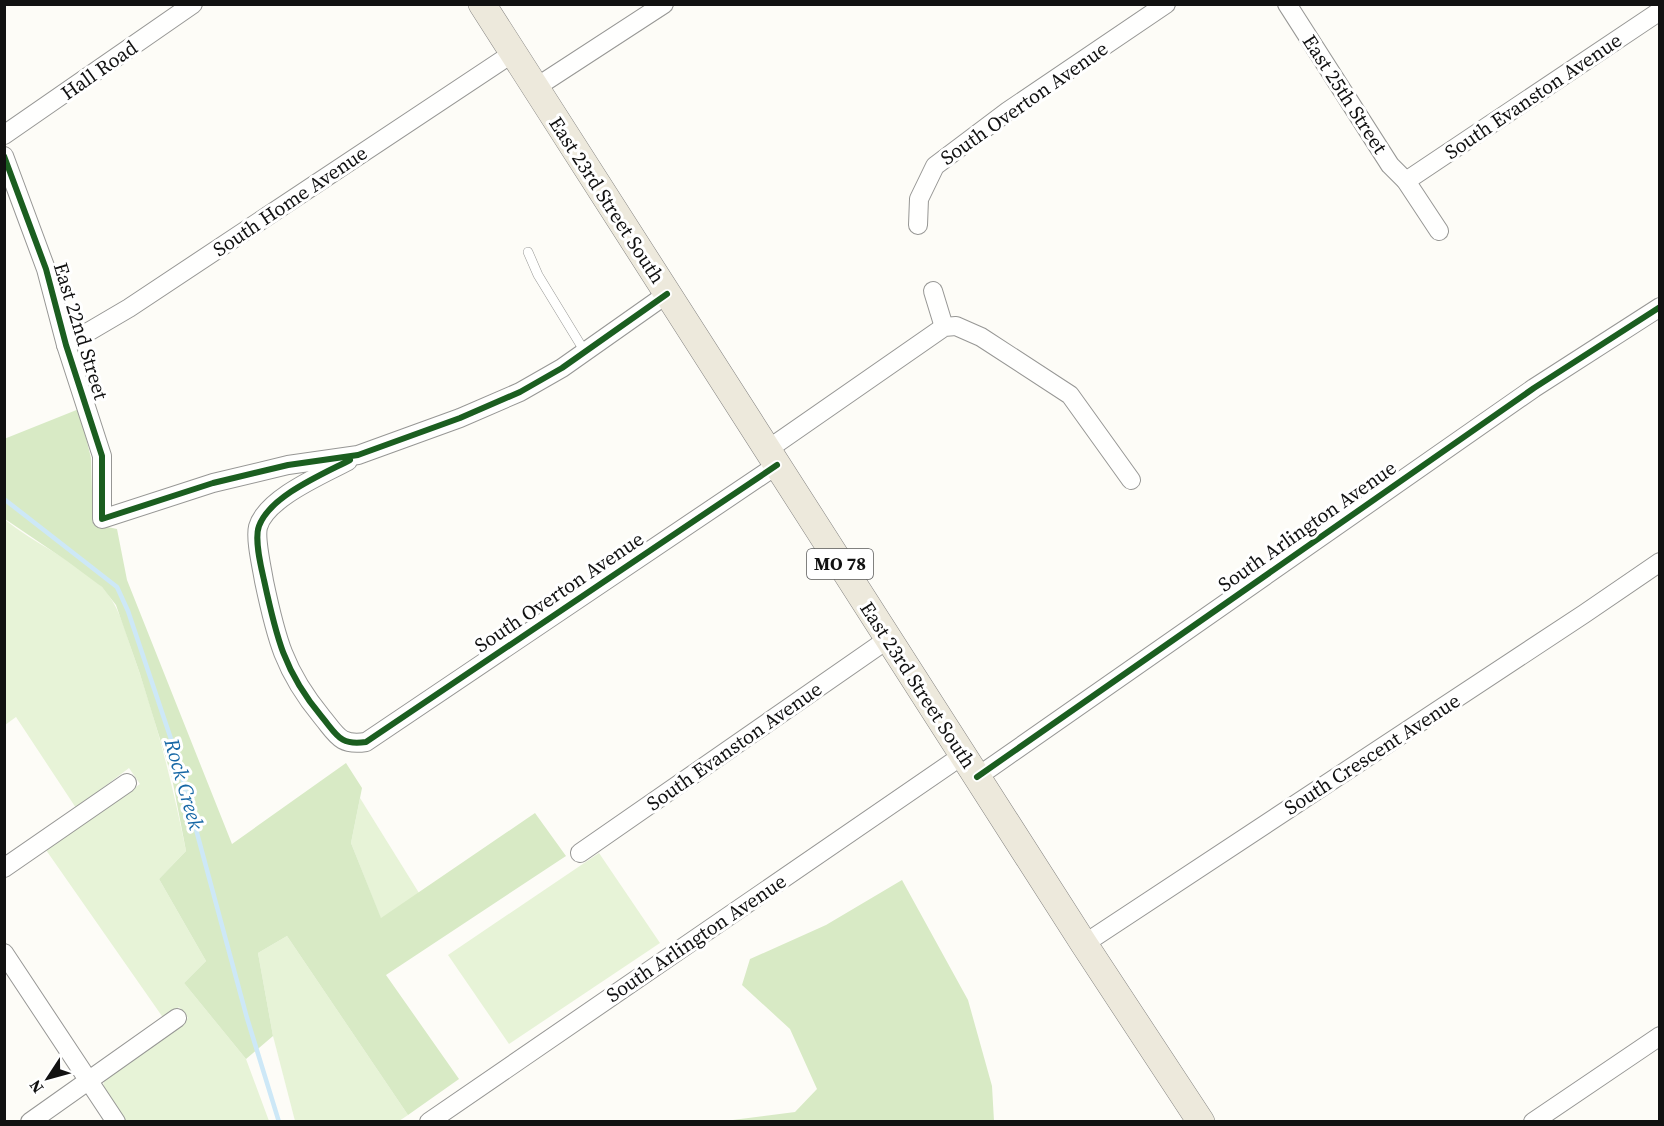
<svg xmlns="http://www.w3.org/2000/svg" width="1664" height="1126" viewBox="0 0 1664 1126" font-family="'Source Serif 4',serif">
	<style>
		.green { fill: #e7f3d7 }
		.forest { fill: #d8eac5 }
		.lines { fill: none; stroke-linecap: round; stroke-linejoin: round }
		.stream { stroke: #cde8f7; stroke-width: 4.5 }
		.service-casing { stroke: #979795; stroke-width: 10 }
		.minor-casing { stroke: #979795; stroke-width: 20 }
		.primary-casing { stroke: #858482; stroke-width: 28 }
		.service { stroke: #fffffe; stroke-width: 9 }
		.minor { stroke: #fffffe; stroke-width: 18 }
		.primary { stroke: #ede9dc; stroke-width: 27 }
		.cycleway-casing { stroke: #fff; stroke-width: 10 }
		.cycleway { stroke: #1b5e20; stroke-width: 6 }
		.labels { text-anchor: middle; stroke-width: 6; stroke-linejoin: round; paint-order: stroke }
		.shield { fill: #fff; stroke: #585858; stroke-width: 1.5 }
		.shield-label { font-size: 18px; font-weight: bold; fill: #111 }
		.street-label { font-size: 20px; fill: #111; stroke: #fff }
		.water-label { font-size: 21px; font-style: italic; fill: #1768a6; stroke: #fff }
	</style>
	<rect width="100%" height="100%" fill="#fdfcf7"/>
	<g class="green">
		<path d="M4,519C35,544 74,560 102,587C118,604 124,627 131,648C155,715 172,781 186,851L159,879L206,961L184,983L246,1059L269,1121H124L103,1089L104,1079L188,1018L179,1007L164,1019L46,850L140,784L129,768L76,808L16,717L5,725Z"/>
		<path d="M360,798L419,893L381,919L351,843Z"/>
		<path d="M599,853L660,943L509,1044L448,955Z"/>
		<path d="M287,936L408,1115L399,1121H295L273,1036L258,953Z"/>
	</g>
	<g class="forest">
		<path d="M79,409L91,458L93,524L117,529L127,580L232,844L346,763L362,788L351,843L381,918L535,813L566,856L386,975L459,1079L408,1115L287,936L258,953L273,1036L246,1059L184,983L206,961L159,879L186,851L172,778L140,674L116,605L102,587L67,561L5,519L4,439Z"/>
		<path d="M902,880L968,1000L992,1086L994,1121H725L795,1112L817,1089L790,1029L742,985L750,959L826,925Z"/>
	</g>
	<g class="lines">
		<path class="stream" d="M4,499L117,587L128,611L174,748L247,1018L279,1122"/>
		<defs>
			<path id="service" d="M528,252L538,275L585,352"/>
			<g id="minor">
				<path d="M1287,4L1390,165L1406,181L1439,231"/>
				<path d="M535,88L664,4"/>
				<path d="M4,135L193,4"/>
				<path d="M4,156L46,269L66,345L102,456V519L213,483L288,465L358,455L460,418L520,392L562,368L667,294"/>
				<path d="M1406,181L1660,11"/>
				<path d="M918,225L919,199L935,166L1008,111L1166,4"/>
				<path d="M933,291L944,327"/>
				<path d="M66,345L129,308L513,53"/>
				<path d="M767,450L944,327L956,326L981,337L1070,395L1131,480"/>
				<path d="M348,461C324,474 266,498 258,527C255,539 262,568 264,581C276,638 284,671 322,717C337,735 340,746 366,742L777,465"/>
				<path d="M977,777L1534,388L1660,307"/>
				<path d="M580,853L888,639"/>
				<path d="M4,868L127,783"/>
				<path d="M1084,944L1584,614L1660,562"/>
				<path d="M4,953L116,1122"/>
				<path d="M30,1122L177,1018"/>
				<path d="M429,1122L963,755"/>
				<path d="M1533,1122L1660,1036"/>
			</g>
			<path id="primary" d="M482,4L1084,944L1201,1122"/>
		</defs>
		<use href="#service" class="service-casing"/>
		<use href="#minor" class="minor-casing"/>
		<use href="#primary" class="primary-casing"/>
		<use href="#service" class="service"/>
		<use href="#minor" class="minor"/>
		<use href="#primary" class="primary"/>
		<defs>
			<g id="cycleway">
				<path d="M4,156L46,269L66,345L102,456V519L213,483L288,465L358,455L460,418L520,392L562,368L667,294"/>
				<path d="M350,460C323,474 270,496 259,526C254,539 261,567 264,580C276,636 284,672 322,717C337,735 340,746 366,742L777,465"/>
				<path d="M977,777L1534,388L1660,307"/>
			</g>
		</defs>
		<use href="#cycleway" class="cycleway-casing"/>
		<use href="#cycleway" class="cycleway"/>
	</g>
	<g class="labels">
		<rect class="shield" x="807" y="549" width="66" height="30" rx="4.5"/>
		<g class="shield-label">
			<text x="840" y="570">MO 78</text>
		</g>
		<g class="street-label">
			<text transform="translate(99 70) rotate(-35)" y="7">Hall Road</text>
			<text transform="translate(1345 94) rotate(57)" y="7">East 25th Street</text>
			<text transform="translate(1533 96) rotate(-34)" y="7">South Evanston Avenue</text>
			<text transform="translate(1024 103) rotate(-35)" y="7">South Overton Avenue</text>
			<text transform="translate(607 200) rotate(57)" y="7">East 23rd Street South</text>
			<text transform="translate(290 201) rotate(-34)" y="7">South Home Avenue</text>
			<text transform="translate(81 331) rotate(73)" y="7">East 22nd Street</text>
			<text transform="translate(1307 526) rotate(-35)" y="7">South Arlington Avenue</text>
			<text transform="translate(559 592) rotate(-34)" y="7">South Overton Avenue</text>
			<text transform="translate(918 685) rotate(57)" y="7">East 23rd Street South</text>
			<text transform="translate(734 746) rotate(-35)" y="7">South Evanston Avenue</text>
			<text transform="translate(1372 754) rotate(-33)" y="7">South Crescent Avenue</text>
			<text transform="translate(696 938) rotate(-34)" y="7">South Arlington Avenue</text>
		</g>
		<g class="water-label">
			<text transform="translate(184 784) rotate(74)" y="7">Rock Creek</text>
		</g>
	</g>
	<rect width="1664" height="1126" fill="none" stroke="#111111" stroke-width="12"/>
	<g transform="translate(48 1078) rotate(234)" stroke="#ffffff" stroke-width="4.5" paint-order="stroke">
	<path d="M0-4.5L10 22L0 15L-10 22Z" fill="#111111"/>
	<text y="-9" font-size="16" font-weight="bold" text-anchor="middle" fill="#111111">N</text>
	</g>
</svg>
